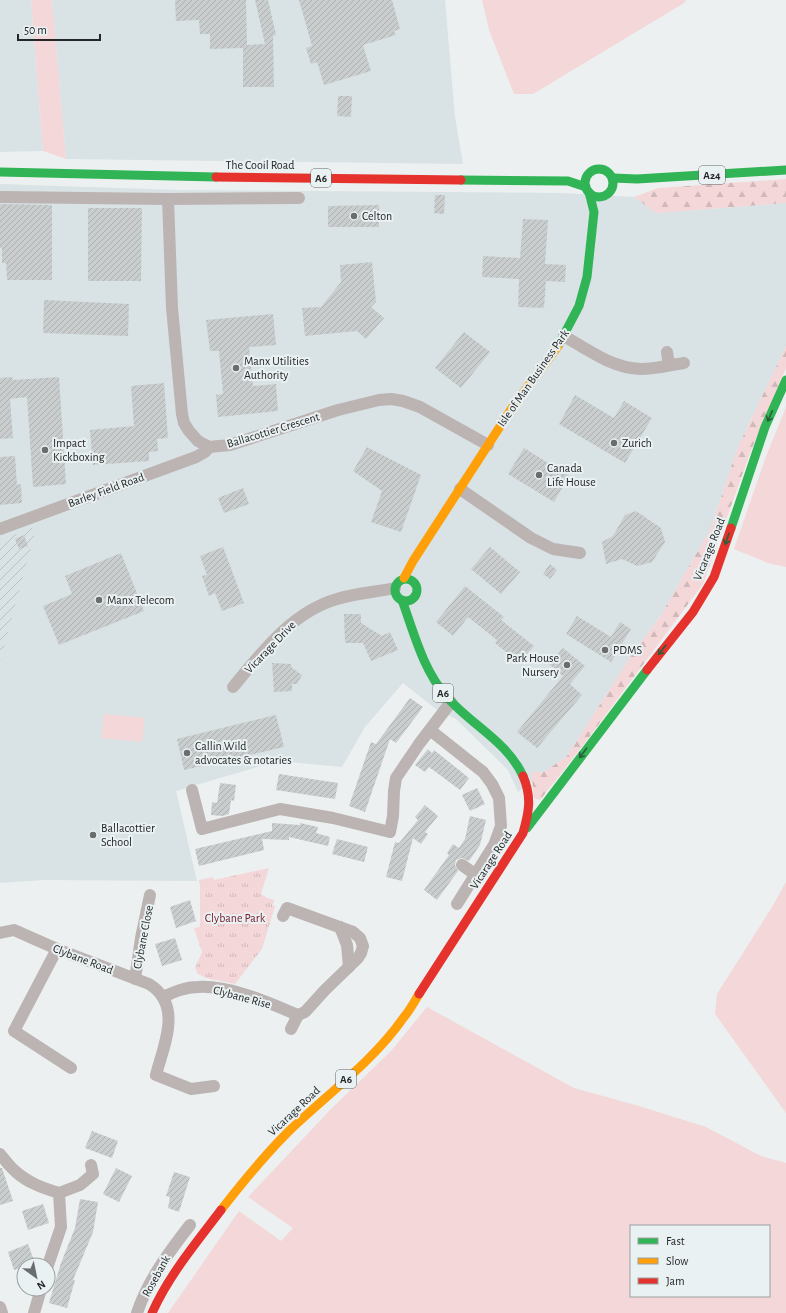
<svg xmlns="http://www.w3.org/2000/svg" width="786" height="1313" viewBox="0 0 786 1313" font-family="'Alegreya Sans',sans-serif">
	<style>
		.built { fill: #d9e3e5 }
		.industrial { fill: url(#industrial-furrows) }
		.grass { fill: #f4d7d8; fill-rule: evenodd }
		.forest { fill: url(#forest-firs) }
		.park { fill: url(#park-tufts) }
		.building { fill: url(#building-hatch) }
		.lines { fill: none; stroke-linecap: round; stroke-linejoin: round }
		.street { stroke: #bcb3b3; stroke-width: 12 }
		.fast { stroke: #30b455; stroke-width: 9 }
		.slow { stroke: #ff9f0a; stroke-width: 9 }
		.jam { stroke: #e5322d; stroke-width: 9 }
		.oneway { stroke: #295f39 }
		.poi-dot { fill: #6a6d6d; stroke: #eaf1f2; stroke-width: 1.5 }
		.labels { text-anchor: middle; stroke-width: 4; stroke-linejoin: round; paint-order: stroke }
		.shield { fill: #eaf1f2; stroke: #5f6364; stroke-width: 1 }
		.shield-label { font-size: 11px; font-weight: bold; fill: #242627 }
		.street-label { font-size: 12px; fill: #242627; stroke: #eaf1f2 }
		.poi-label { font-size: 12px; fill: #242627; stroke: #eaf1f2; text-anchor: start }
		.park-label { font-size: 12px; fill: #76192b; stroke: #eaf1f2 }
	</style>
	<defs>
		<pattern id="industrial-furrows" width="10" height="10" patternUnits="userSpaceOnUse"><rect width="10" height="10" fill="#d9e3e5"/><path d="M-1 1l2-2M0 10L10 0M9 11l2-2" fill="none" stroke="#bac3c4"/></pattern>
		<pattern id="forest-firs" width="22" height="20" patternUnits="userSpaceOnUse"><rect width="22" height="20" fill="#f4d7d8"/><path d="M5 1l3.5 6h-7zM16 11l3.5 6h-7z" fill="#d1b8b9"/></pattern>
		<pattern id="park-tufts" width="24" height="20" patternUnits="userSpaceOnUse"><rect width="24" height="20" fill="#f4d7d8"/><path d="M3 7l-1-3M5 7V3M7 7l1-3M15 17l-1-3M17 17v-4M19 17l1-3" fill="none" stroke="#d1b8b9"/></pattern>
		<pattern id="building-hatch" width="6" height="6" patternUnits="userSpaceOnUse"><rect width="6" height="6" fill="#cacdcd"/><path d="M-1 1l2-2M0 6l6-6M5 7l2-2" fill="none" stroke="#adb0b0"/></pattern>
	</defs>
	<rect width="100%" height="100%" fill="#ecf0f0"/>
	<g class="built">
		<path d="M0,0H31L43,151L0,152Z"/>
		<path d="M52,0H445L455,117L463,164L66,159Z"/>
		<path d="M0,184L179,190L560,193L634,197L656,213L786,203V346L737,449L711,528L661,615L633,653L567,756L544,772L518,792L508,770L456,719L437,710L403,683L365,727L342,767L278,761L176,791L197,881L44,880L0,883Z"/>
	</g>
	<path class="industrial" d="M37,526L0,661V540Z"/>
	<g class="grass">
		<path d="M31,0H52L66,159L43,151Z"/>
		<path d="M482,0H686L684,3L533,94H514L489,30Z"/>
		<path d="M786,407V567L768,563L734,549L765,459Z"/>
		<path d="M104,714L145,718L142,742L101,738Z"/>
		<path d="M786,882V1113L715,1014L717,994L772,907Z"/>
		<path d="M427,1007L574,1088L639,1106L706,1127L761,1156L786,1163V1313H168L239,1211L281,1241L293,1228L248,1197L331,1109L391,1051ZM631,1226H769V1296H631Z"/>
	</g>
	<g class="forest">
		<path d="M786,179V203L656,213L634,197L658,188Z"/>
		<path d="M786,346V368L750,453L703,584L581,748L540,800L534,798L531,772H544L567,756L633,653L661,615L711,528L737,449Z"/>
	</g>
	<path class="park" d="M269,868L261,894L267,898L275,900L272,905L275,906L262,949L235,984L206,978L198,974L195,968L202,952L194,928L200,927V886L199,880L213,877L214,880Z"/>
	<g class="building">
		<path d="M175,0H246L247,45L265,44L255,0H268L276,35L273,36L274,87H243V48L210,49V34H200L199,20L176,21Z"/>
		<path d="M299,0H392L400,29L394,31L396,35L363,45L371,71L324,85L317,62L311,64L306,48L312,46Z"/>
		<path d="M338,96H352L351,117L337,116Z"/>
		<path d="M435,195H445L444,214L434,213Z"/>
		<path d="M0,204L52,205V280H7L6,263H2V248H0Z"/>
		<path d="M379,205V227H328V206Z"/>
		<path d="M88,208H142L141,281H88Z"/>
		<path d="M523,219L548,220L545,264L566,265L565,282L546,281L544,308L518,307L519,279L482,277L483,256L520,258Z"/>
		<path d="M372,262L376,302L371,307L384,318L366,339L357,331L305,336L302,308L321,307L341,282L340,265Z"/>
		<path d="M44,300L129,304L128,336L43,333Z"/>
		<path d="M273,314L276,345L249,347L253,386L276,384L278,411L218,417L216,395L223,394L219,351H210L206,320Z"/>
		<path d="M464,332L490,352L461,388L435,368Z"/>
		<path d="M12,377L13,380L59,377L66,484L33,487L27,397L10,399L13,438L0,439V378Z"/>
		<path d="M164,383L168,438L157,439L158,451L149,452V461L93,465L90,430L134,426L131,386Z"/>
		<path d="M575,395L614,418L624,401L652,418L625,463L559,424Z"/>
		<path d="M367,447L421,475L401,532L371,522L382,491L353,471Z"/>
		<path d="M524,448L569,476L554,502L508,474Z"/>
		<path d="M15,456L17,485L21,484L22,503L0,505V457Z"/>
		<path d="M243,488L249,504L224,513L218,498Z"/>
		<path d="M636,511L661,528L665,542L652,562L637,566L622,559L606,564L602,542L613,536L625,515Z"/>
		<path d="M24,535L28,546L19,549L15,539Z"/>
		<path d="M223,547L244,603L222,611L215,593L209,596L202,576L207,575L200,556Z"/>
		<path d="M490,547L520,572L501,594L471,569Z"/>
		<path d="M121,553L144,611L59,645L43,606L72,594L65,576Z"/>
		<path d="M550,564L557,570L550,579L543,574Z"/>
		<path d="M465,586L504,617L501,620L534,646L520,663L495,643L497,640L468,617L453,636L436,622Z"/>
		<path d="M344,614H361V623L382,636L390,632L398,650L371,661L363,643H345Z"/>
		<path d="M577,616L611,637L620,622L631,629L611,662L566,634Z"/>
		<path d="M563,648L585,666L570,684L582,695L537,748L517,732L563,676L549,664Z"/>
		<path d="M272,663L291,664L292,668L302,675L297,684H292V691L274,692Z"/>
		<path d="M410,698L423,707L396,743L390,739L365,812L349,806L371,742L376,744Z"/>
		<path d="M276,715L284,747L184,770L177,739Z"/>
		<path d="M428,749L432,753L434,750L469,778L460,790L429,767L425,772L415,765Z"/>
		<path d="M279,774L338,783L335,799L276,790Z"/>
		<path d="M220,783L236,785L234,801L231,800L229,814L222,816L211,815L212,802L217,803Z"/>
		<path d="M477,788L485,804L470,811L462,795Z"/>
		<path d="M425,805L438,816L425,832L428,834L421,844L413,838L402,881L386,877L395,842L399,843L418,820L415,817Z"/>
		<path d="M470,816L486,820L480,845L469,861L462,858L456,860L455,865L458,871L437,900L424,890L449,855L447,853L453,844L459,848L465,839Z"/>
		<path d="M272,823L300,825V823L318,827L316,833L330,837L328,846L289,837V840L262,839L264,850L199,866L195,849L272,831Z"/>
		<path d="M337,839L368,847L364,862L332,854Z"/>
		<path d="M190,900L196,921L176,928L170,907Z"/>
		<path d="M175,938L182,960L162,966L155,944Z"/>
		<path d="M92,1131L118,1141L112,1158L85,1148Z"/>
		<path d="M0,1168H2L13,1201L0,1205Z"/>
		<path d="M116,1168L132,1176L119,1202L103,1194Z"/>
		<path d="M174,1172L190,1177L179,1212L168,1208L170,1197L166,1196Z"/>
		<path d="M80,1199L98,1202L93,1232L73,1280H75L67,1308L49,1303L61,1263L75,1228Z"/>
		<path d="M43,1204L49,1223L28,1230L22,1211Z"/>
		<path d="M28,1244L35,1263L24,1265V1267L14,1270L8,1252Z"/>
	</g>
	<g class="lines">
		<g class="street">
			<path d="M0,197L168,199L299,198"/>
			<path d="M168,199L172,308L182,414L184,423L189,431L198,441L209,447L230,445L338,410L379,400L391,399L403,401L420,407L488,445"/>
			<path d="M564,336C588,350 612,368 641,369C655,369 670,365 684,363"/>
			<path d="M667,352L669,365"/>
			<path d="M460,489L531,538L553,549L580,553"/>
			<path d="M0,529L196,457L205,452L209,447"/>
			<path d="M233,687C262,652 292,612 337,599C356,593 376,592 395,588"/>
			<path d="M430,730L483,772L492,784L499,798L501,826L494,845L457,904"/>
			<path d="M192,790L202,829L280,809L333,818L390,832L393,816L394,791L396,778L419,744L451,702"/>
			<path d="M462,865L476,875"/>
			<path d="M340,927L347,945L349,967"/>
			<path d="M0,933L14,930L57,949L149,984C183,1005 164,1044 156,1075L191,1089L214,1086"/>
			<path d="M57,949L14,1031L71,1068"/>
			<path d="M135,979L141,938L150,895"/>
			<path d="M163,997C174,992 185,987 198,987C230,985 269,1003 298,1015L305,1012L325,990L358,958L361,953L363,946L360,938L353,932L287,908L283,916"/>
			<path d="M291,1029L298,1015"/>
			<path d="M0,1154C5,1160 9,1166 15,1171C28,1183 43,1188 59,1193L80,1185L93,1174L91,1165"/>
			<path d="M48,1265L61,1227L59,1193"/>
			<path d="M0,1307L2,1313"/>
			<path d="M34,1313L41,1289"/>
			<path d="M137,1313C148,1280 169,1252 190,1225"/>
		</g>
		<g class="fast">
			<circle cx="599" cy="183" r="14"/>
			<path d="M0,172L216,177"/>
			<path d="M613,178L637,179L786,170"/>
			<path d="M461,180L568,181L586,187"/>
			<path d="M558,346L579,306L587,277L594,212L589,192"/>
			<path d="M731,528L765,427L786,380"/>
			<circle cx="406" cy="590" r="11"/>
			<path d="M402,600C414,633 423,670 447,697C471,725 507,741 523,776"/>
			<path d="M527,828L647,670"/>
		</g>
		<g class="slow">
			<path d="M404,578L413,561L512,408L558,346"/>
			<path d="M221,1210C242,1183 263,1157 287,1133C326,1095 373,1062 404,1017C410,1010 414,1002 419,994"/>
		</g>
		<g class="jam">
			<path d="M216,177L461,180"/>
			<path d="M647,670L693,612L714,577L731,528"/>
			<path d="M419,994L523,833C529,812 532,797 523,776"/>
			<path d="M152,1313C169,1275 196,1243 221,1210"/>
		</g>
	</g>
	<defs><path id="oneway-shaft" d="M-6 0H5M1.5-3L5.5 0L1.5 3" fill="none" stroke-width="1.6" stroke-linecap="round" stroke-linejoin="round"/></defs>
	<g class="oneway">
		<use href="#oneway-shaft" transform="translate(770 416) rotate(114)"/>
		<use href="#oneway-shaft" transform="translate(727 539) rotate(109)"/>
		<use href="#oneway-shaft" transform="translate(662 650) rotate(129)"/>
		<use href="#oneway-shaft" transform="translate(583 753) rotate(127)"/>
	</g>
	<g class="poi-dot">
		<circle cx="354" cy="216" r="4"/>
		<circle cx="236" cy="368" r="4"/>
		<circle cx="614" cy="443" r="4"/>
		<circle cx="45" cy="450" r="4"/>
		<circle cx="539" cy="475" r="4"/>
		<circle cx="99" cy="600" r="4"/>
		<circle cx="605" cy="650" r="4"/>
		<circle cx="567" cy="665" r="4"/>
		<circle cx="187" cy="753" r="4"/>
		<circle cx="93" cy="835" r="4"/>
	</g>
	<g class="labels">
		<g class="shield">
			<rect x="699" y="166" width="26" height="18" rx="3"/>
			<rect x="311" y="169" width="20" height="18" rx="3"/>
			<rect x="433" y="684" width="20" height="18" rx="3"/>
			<rect x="336" y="1070" width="20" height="18" rx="3"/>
		</g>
		<g class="shield-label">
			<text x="712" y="179">A24</text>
			<text x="321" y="182">A6</text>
			<text x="443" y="697">A6</text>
			<text x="346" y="1083">A6</text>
		</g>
		<g class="street-label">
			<text x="260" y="169">The Cooil Road</text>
			<text transform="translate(533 378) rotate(-55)" y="4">Isle of Man Business Park</text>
			<text transform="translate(273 430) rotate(-17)" y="4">Ballacottier Crescent</text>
			<text transform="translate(106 490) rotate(-20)" y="4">Barley Field Road</text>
			<text transform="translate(709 549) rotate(-68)" y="4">Vicarage Road</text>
			<text transform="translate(270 647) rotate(-46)" y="4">Vicarage Drive</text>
			<text transform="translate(491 860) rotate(-57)" y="4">Vicarage Road</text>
			<text transform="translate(143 937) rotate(-79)" y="4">Clybane Close</text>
			<text transform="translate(83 959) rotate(21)" y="4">Clybane Road</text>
			<text transform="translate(242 997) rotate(15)" y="4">Clybane Rise</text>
			<text transform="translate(294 1111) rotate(-43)" y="4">Vicarage Road</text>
			<text transform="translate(156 1276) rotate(-61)" y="4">Rosebank</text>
		</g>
		<g class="poi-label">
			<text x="362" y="220">Celton</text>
			<text x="244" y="365">Manx Utilities<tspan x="244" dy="14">Authority</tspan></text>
			<text x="53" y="447">Impact<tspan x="53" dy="14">Kickboxing</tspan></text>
			<text x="622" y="447">Zurich</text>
			<text x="547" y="472">Canada<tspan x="547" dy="14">Life House</tspan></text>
			<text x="107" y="604">Manx Telecom</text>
			<text x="613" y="654">PDMS</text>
			<text x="559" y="662" text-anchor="end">Park House<tspan x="559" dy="14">Nursery</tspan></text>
			<text x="195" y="750">Callin Wild<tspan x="195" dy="14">advocates &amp; notaries</tspan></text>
			<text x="101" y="832">Ballacottier<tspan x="101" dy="14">School</tspan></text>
		</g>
		<g class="park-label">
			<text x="235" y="922">Clybane Park</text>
		</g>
	</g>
	<rect x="630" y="1225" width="140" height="72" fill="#eaf1f2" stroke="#9ba0a1"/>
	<rect x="638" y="1238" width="20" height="6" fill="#30b455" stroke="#9ba0a1"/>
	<text x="666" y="1245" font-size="12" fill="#242627">Fast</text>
	<rect x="638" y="1258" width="20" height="6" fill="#ff9f0a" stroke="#9ba0a1"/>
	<text x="666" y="1265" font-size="12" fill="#242627">Slow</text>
	<rect x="638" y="1278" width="20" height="6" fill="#e5322d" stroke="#9ba0a1"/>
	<text x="666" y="1285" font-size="12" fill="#242627">Jam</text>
	<g transform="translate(36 1277) rotate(147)"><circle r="19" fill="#eaf1f2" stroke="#9ba0a1"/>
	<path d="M0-3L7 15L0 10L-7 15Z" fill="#6a6d6d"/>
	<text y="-6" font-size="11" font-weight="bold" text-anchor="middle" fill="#242627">N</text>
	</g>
	<path d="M18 34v6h82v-6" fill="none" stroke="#242627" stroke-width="2"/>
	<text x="24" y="34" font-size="12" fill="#242627" stroke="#eaf1f2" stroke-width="3" paint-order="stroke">50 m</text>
</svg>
